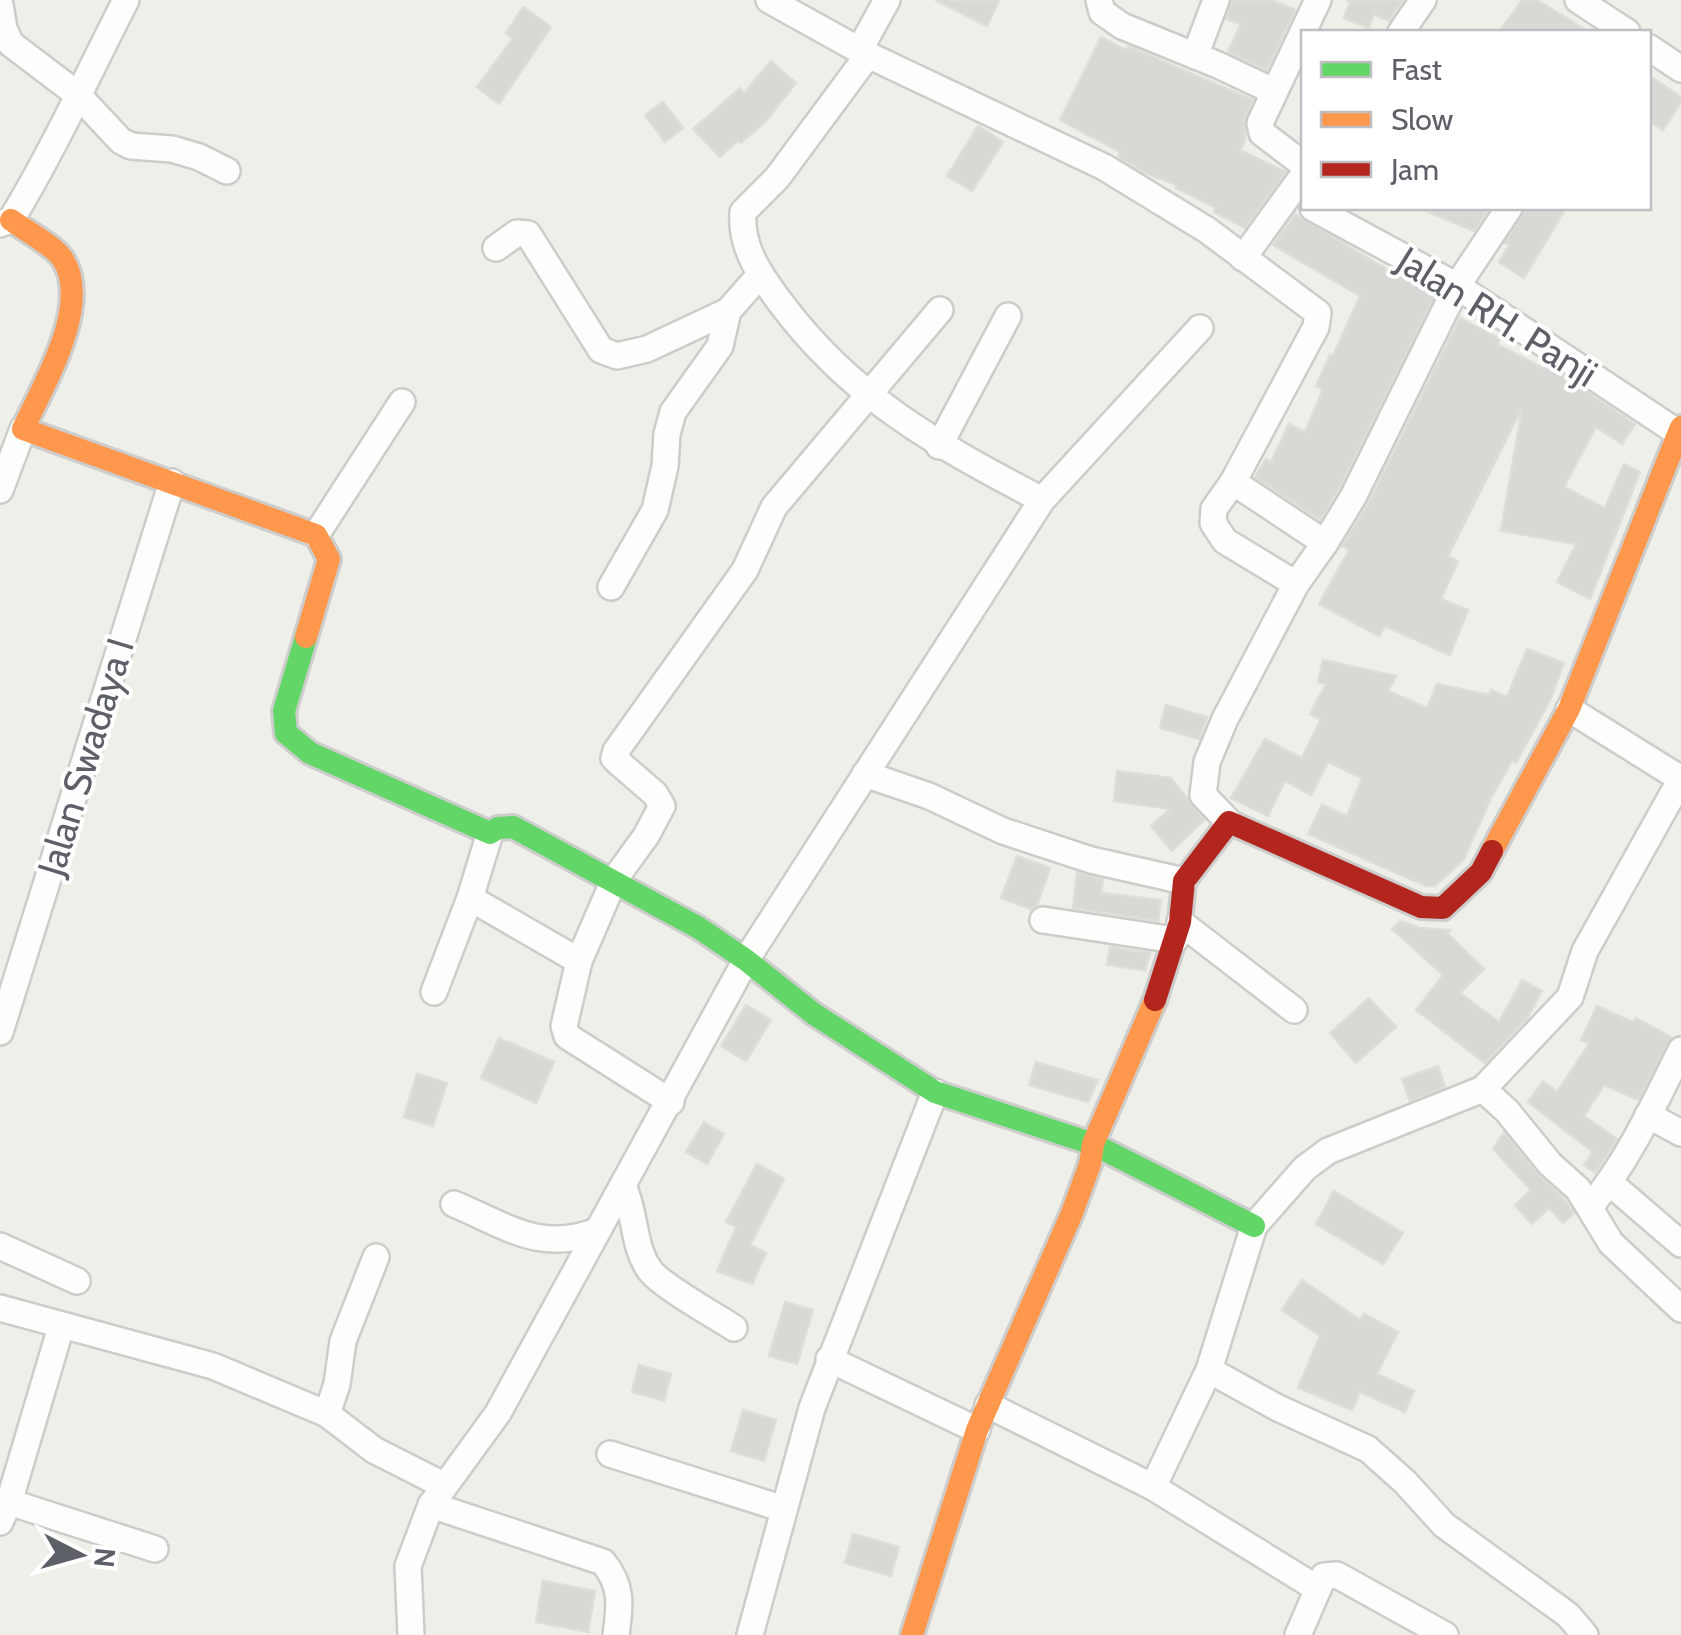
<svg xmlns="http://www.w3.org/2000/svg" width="1681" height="1635" viewBox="0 0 1681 1635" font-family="Cabin,sans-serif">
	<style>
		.building { fill: #d8d8d4; stroke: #deded8; stroke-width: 2.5 }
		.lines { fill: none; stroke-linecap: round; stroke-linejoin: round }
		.street-casing { stroke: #cccdcb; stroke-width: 30 }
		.fast-casing { stroke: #cccdcc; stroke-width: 28 }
		.slow-casing { stroke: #cccdcc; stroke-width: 28 }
		.jam-casing { stroke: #cccdcc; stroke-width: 28 }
		.street { stroke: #fdfdfc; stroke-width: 25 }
		.fast { stroke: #63d668; stroke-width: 22 }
		.slow { stroke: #ff974d; stroke-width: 22 }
		.jam { stroke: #b3261e; stroke-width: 22 }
		.labels { text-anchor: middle; stroke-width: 8; stroke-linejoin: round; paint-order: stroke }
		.street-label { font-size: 38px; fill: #5e6068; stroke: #fff }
	</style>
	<rect width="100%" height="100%" fill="#efefe9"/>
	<g class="building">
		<path d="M935,0H999L987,26Z"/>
		<path d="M1232,0H1272L1295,10L1267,70L1228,52L1241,24L1226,19Z"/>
		<path d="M1346,0H1403L1389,21L1374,14L1369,28L1344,18L1350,2Z"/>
		<path d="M1522,0H1537L1589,32H1499Z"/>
		<path d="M523,7L551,27L499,104L477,87L513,38L506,33Z"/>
		<path d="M1101,37L1126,50L1128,46L1253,100L1245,117V140L1240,150L1286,172L1245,228L1214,212L1216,208L1176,188L1177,185L1145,173L1118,157L1120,152L1060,120Z"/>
		<path d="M771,61L796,83L767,120L741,143L738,140L720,157L693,129L740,88L744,93Z"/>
		<path d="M1648,75L1681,97V102L1663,130L1648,120Z"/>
		<path d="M663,102L683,128L665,142L645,115Z"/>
		<path d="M978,126L1003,142L972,191L947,176Z"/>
		<path d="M1419,208H1490L1474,231Z"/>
		<path d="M1525,208H1566L1524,278L1499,262L1509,245L1505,243Z"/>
		<path d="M1295,214L1378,264L1436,293L1339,489L1320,520L1255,477L1266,459L1271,462L1289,424L1305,432L1323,389L1316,386L1330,355L1333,356L1360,296L1273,245Z"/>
		<path d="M1460,318L1500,339L1497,344L1545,369L1547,365L1635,424L1622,444L1596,427L1564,487L1605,508L1624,464L1640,472L1590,599L1557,582L1576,544L1501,531L1522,408L1448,556L1458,561L1441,599L1468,610L1450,655L1385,626L1379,636L1319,604L1349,550L1342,546L1368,504Z"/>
		<path d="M1527,649L1564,663L1550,700L1516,763L1512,761L1491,798L1464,859L1435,886H1426L1308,834L1322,805L1347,816L1362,778L1328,762L1311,795L1285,781L1268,816L1231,798L1265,739L1302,758L1321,719L1310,714L1326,684L1318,682L1323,660L1396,676L1388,691L1427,708L1437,684L1489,695L1491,690L1507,697Z"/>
		<path d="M1166,705L1207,717L1199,739L1160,728Z"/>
		<path d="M1117,771L1171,778L1204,820L1172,851L1151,826L1170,809L1114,801Z"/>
		<path d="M1017,856L1050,868L1037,905L1031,909L1001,898Z"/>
		<path d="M1077,872L1103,879L1101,893L1161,900L1158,921L1073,908Z"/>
		<path d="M1400,921L1419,928L1450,930L1447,933L1484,969L1460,993L1499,1022L1522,980L1542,991L1527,1019L1485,1063L1416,1010L1443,975L1392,929Z"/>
		<path d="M1110,947L1150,953L1145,970L1107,965Z"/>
		<path d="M1369,998L1396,1027L1356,1063L1330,1033Z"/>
		<path d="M746,1005L771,1020L746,1061L721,1046Z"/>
		<path d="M1597,1006L1633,1022L1636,1018L1671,1037L1638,1100L1604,1085L1584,1116L1617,1139L1595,1173L1584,1165L1593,1152L1528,1102L1543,1081L1557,1092L1589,1044L1581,1040Z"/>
		<path d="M499,1038L554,1062L536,1103L481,1078Z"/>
		<path d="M1036,1062L1098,1080L1088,1102L1029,1085Z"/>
		<path d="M1438,1066L1445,1087L1410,1101L1402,1079Z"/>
		<path d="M417,1074L447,1083L433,1126L404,1117Z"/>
		<path d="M704,1122L724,1134L707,1164L686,1152Z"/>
		<path d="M1504,1133L1538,1174L1565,1200L1574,1213L1563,1223L1549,1208L1532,1224L1515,1205L1531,1190L1493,1149Z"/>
		<path d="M757,1164L784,1179L750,1245L766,1253L752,1284L717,1271L736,1227L726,1222Z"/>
		<path d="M1334,1191L1403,1233L1383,1264L1316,1224Z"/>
		<path d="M1302,1280L1360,1320L1364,1314L1398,1332L1377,1374L1414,1391L1405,1412L1360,1392L1352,1410L1298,1388L1320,1336L1282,1310Z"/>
		<path d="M785,1302L813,1310L797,1364L769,1356Z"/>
		<path d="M639,1365L671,1374L664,1401L632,1392Z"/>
		<path d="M743,1410L776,1420L764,1461L731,1451Z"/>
		<path d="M853,1534L899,1547L891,1576L845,1563Z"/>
		<path d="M543,1581L595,1591L588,1632L536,1622Z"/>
	</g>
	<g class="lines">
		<defs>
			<g id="street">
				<path d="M769,0L868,55L1104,167L1207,230L1318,313L1316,327L1233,482L1214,509L1213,523L1225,541L1296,584L1225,719L1207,762L1203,795L1229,822"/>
				<path d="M1099,0L1102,12L1122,26L1218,65L1273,91"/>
				<path d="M1578,0L1627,32"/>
				<path d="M0,5L4,29L11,44L77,94L121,141L131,146L172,149L199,157L227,171"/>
				<path d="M1401,32L1423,0"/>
				<path d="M1648,47L1681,69"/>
				<path d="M860,49L887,0"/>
				<path d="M868,55L777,178L743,212C740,247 760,275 780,302C852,399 938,445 1042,500"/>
				<path d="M1195,56L1216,0"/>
				<path d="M1304,165L1262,133L1260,123L1318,0"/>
				<path d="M1313,208L1457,286L1677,432"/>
				<path d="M0,224L11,220C54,149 88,74 126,0"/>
				<path d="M496,248L517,233L528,234L601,350L617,356L647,349L728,311L760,275"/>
				<path d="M1243,258L1304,174"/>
				<path d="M939,446L1008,316"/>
				<path d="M1233,482L1325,543L1353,497L1457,286L1509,208"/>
				<path d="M0,490L23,429"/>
				<path d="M316,535L402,402"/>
				<path d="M1296,584L1325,543"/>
				<path d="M611,587L655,510L665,466L667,434L673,412L720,346L728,311"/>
				<path d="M865,774L929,796L1003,831L1091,860L1184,881"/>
				<path d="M490,833L470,898L579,961L564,1026L567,1036L671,1102"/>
				<path d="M1043,920L1175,940"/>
				<path d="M1180,922L1294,1010"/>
				<path d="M579,961L614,880L646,836L662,806L655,794L618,762L614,758L616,751L745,570L774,507L940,310"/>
				<path d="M434,992L470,898"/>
				<path d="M0,1032L172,482"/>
				<path d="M1483,1089L1507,1111L1550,1164L1578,1189L1611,1243L1681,1309"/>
				<path d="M1648,1115L1681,1133"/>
				<path d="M1610,1183L1681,1244"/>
				<path d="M623,1186C636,1212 632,1244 649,1269C658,1284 716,1316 734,1328"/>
				<path d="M454,1204C507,1226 540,1253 597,1231"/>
				<path d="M1590,1207C1629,1160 1654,1104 1681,1050"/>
				<path d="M0,1246L77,1281"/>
				<path d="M0,1308L213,1366L327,1414L374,1450L443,1485"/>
				<path d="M829,1359L977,1430"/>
				<path d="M1209,1370L1278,1408L1368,1449L1405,1482L1444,1525L1568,1615L1585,1635"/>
				<path d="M988,1405L1153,1487L1209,1370L1254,1226L1305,1168L1328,1151L1483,1089L1570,997L1585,951L1681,779L1569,709"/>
				<path d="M327,1414L337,1384L343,1341L376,1257"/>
				<path d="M610,1454L784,1509"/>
				<path d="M1153,1487L1318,1589L1324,1576L1337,1575L1445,1635"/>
				<path d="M9,1502L155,1549"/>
				<path d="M431,1505L603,1562C623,1586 620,1606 616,1635"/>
				<path d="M0,1522L9,1502L61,1327"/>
				<path d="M411,1635L408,1566L431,1505L498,1413L746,960L1042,500L1200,328"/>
				<path d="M750,1635L812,1408L935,1092"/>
				<path d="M1298,1635L1318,1589"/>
			</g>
			<path id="fast" d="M306,637L284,711L286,733L310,753L490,833L498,828L513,827L699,928L746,960L814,1014L935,1092L1093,1144L1254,1226"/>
			<g id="slow">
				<path d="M11,220C23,229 54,246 62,258C93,303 43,386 23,429L316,535L329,559L306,637"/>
				<path d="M1492,851L1569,709L1681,427"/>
				<path d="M912,1635L977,1430L1072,1213L1090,1164L1093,1144L1155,1000"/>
			</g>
			<path id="jam" d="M1155,1000L1180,922L1184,881L1229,822L1421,907L1443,908L1481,872L1492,851"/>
		</defs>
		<use href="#street" class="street-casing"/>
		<use href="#fast" class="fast-casing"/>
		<use href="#slow" class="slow-casing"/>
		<use href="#jam" class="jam-casing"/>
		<use href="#street" class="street"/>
		<use href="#fast" class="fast"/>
		<use href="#slow" class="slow"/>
		<use href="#jam" class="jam"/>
	</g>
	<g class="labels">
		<g class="street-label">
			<text transform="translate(1497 317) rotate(32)" y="13">Jalan RH. Panji</text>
			<text transform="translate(86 757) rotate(-73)" y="13">Jalan Swadaya I</text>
		</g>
	</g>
	<rect x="1301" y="30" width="350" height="180" fill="#ffffff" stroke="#bfbfc3" stroke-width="2.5"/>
	<rect x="1321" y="62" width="50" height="15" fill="#63d668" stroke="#bfbfc3" stroke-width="2.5"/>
	<text x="1391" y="80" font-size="30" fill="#5e6068">Fast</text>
	<rect x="1321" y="112" width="50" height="15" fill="#ff974d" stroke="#bfbfc3" stroke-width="2.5"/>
	<text x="1391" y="130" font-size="30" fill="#5e6068">Slow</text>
	<rect x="1321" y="162" width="50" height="15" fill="#b3261e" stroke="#bfbfc3" stroke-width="2.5"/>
	<text x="1391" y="180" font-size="30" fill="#5e6068">Jam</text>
	<g transform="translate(80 1555) rotate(96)" stroke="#ffffff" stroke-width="8" paint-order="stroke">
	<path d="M0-8L18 38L0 25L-18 38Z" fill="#5e6068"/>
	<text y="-15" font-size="28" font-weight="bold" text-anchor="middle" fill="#5e6068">N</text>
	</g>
</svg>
